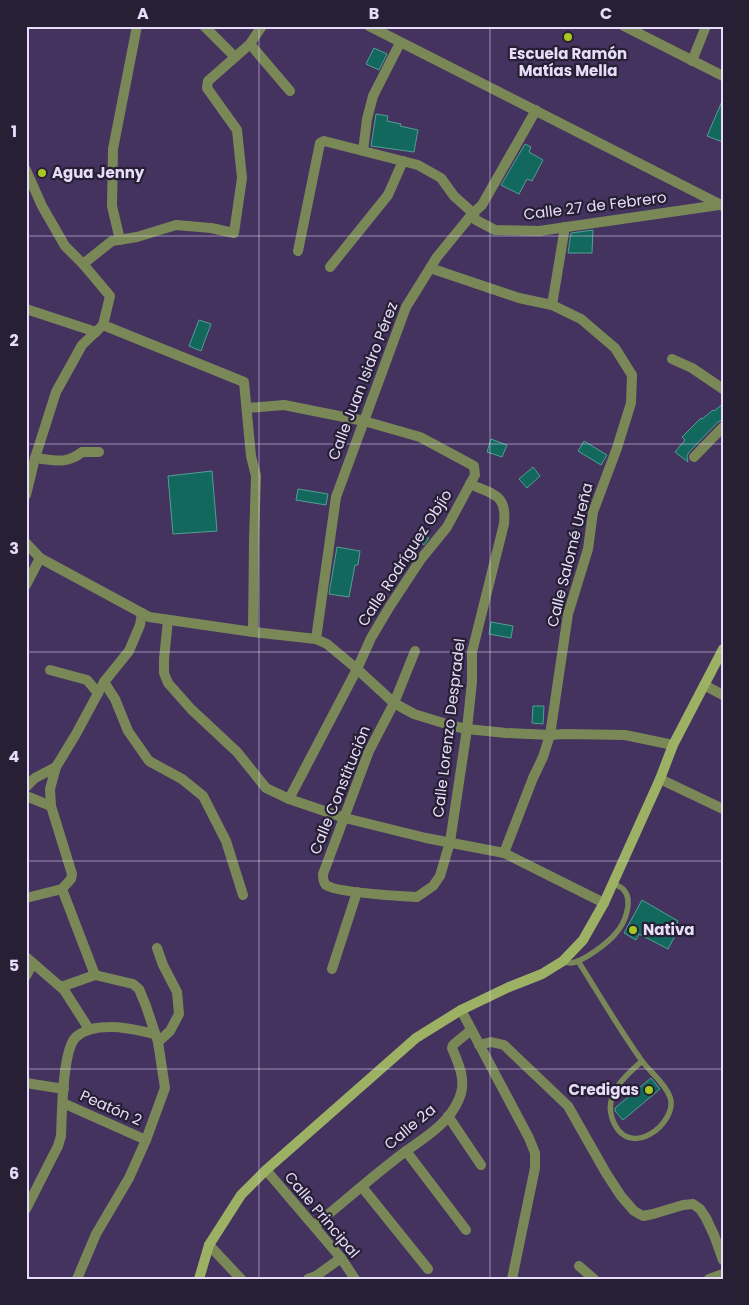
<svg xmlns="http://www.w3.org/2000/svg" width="749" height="1305" viewBox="0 0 749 1305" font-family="Poppins,sans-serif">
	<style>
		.building { fill: #12685d; stroke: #529f92 }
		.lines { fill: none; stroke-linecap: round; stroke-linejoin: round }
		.service { stroke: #7a8858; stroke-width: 5.5 }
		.minor { stroke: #7a8858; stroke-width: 10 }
		.tertiary { stroke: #7a8858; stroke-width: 10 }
		.secondary { stroke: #9cb164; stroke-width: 10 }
		.grid { fill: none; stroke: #e7ddfa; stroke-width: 1; stroke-opacity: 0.55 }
		.poi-dot { fill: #a6c821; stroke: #271f34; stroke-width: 2 }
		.labels { text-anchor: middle; stroke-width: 4.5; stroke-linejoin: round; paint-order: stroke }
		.poi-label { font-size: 15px; font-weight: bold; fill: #e7ddfa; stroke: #271f34; text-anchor: start }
		.street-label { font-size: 15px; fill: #e7ddfa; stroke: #271f34 }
		.neatline { fill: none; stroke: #e7ddfa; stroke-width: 2 }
		.grid-label { font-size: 16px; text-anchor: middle; font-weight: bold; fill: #e7ddfa }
	</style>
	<rect width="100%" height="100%" fill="#44325f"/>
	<g class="building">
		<path d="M374,48L387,54L379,70L366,64Z"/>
		<path d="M723,99V142L707,136Z"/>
		<path d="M376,114L388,116L387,121L401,124L400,126L418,130L414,152L371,146Z"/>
		<path d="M525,144L531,147L529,152L543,160L532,181L527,179L519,194L501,185Z"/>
		<path d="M593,230L592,253H568L571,233Z"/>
		<path d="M199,320L211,324L201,351L189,346Z"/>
		<path d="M723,404V420L718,422L689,452L687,456L688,462L675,452L685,440L682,437L701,418L702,419L713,410L714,411Z"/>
		<path d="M491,439L507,445L502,457L487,452Z"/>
		<path d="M584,441L607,455L601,465L578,451Z"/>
		<path d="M533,467L540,476L527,488L519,479Z"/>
		<path d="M212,471L217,531L173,534L168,476Z"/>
		<path d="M298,489L328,494L326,505L296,500Z"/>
		<path d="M419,530L429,538L424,545L414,537Z"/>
		<path d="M337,547L360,551L358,565H355L349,597L329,594Z"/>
		<path d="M491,622L513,626L511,638L489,634Z"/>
		<path d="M533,706H544L543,724L532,723Z"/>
		<path d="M642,900L678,921L676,926L679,928L668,949L639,934L636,940L624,933Z"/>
		<path d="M651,1078L660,1089L623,1120L615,1111V1108Z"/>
	</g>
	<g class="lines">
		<g class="service">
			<path d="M563,961C566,962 568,963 571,963C583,962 609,942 616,933C625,923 634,900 623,889C621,887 616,885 613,883"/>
			<path d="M578,961C599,994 619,1029 642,1061C650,1072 665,1083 670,1097C679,1123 627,1163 612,1118C604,1094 626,1075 642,1061"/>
		</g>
		<g class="minor">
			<path d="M204,26L235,57"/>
			<path d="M250,44L290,91"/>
			<path d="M692,61L706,26"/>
			<path d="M363,151L367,119L373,96L400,43"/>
			<path d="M26,170L42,206L65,246L83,264L110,296L103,325L82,345L56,392L35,458L26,495"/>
			<path d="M120,240L112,206L113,149L137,26"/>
			<path d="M298,251L320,143L324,141L418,165L441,178L454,196L473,213L476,220L495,230L539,231L719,205"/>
			<path d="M83,264L112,241L137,237L176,225L211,228L234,233L242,178L237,130L207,88L208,81L250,44L262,26"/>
			<path d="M330,267L388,195L403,161"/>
			<path d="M430,268L519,298L552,305L581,319L615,348L632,375L631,403L617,448L593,512L588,549L568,614L550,735L543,757L533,778L504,853"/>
			<path d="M552,305L565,227"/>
			<path d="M26,309L96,332"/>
			<path d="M103,325L244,382L251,456L256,476L254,541L253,632"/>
			<path d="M672,359L692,368L723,389"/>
			<path d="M247,408L284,405L364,421L420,437L474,466L475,475L447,527L421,559L390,606L371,638L357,669L289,799"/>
			<path d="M694,457L723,427"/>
			<path d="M35,458C54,460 66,465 82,452H99"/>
			<path d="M26,543L40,558L149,617L253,632L316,639L327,644L357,669L394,703L414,714L453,726L467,729L506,733L550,735L564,734L625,735L673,745"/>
			<path d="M26,585L40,558"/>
			<path d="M168,620L164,659V673L168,683L191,709L237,752L266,788L289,799L345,818L426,838L504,853L604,903"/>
			<path d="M316,639L336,497L406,307L437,257L473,213L482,205L536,110"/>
			<path d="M415,651L394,703L369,751L323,874C323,878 323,882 326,885C337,893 400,896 417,897L433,886L440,876L450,842L467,729L472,682V652L504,524C507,494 494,495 470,484"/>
			<path d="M50,670L87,680L98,693"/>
			<path d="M104,682L115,699L128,731L149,761L182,779L203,796L226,841L243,895"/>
			<path d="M704,685L723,695"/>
			<path d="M660,779L723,809"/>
			<path d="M26,787L35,778L56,767"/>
			<path d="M26,796L51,806"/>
			<path d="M26,898L62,889"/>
			<path d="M157,948L163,965L177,992L179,1014L170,1031L158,1042"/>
			<path d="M26,957L64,990L89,1029"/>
			<path d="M332,969L357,892"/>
			<path d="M95,975L62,889L71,879L72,874L51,806L50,789L56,767L76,734L104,682L129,651L140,625L142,613"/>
			<path d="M26,976L33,963"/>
			<path d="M61,987L95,975L133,984L139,989L146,1006L158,1042L165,1088L146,1140L129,1178L96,1234L77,1279"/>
			<path d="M461,1010L529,1138L535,1153V1168L512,1279"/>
			<path d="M479,1045L491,1042L504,1045L568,1106L606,1173L621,1196L634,1211L643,1216L653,1214L683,1205L693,1204L700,1209L706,1218L714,1235L723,1260"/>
			<path d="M26,1083L64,1089"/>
			<path d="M63,1103L146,1140"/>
			<path d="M448,1116L481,1165"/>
			<path d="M406,1151L466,1230"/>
			<path d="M266,1170L341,1258L355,1279"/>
			<path d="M362,1187L428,1269"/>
			<path d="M26,1209L58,1146L61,1136C62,1115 62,1050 76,1037C85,1029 98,1027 109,1027C124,1026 140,1031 155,1034"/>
			<path d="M314,1226C340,1205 366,1182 393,1161C416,1142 447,1128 459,1099C467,1081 459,1065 452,1048L453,1045L471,1030"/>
			<path d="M209,1245L241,1279"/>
			<path d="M579,1266L594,1279"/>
			<path d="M308,1279L316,1276L341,1258"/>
			<path d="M709,1279L723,1274"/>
		</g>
		<g class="tertiary">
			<path d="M369,26L723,206"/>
			<path d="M624,26L723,76"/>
		</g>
		<path class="secondary" d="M199,1279L209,1245L241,1195L266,1170L416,1038L461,1010L509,987L542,974L563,961L583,940L604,903L660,779L673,745L723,649"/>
	</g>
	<path class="grid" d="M259,26V1279M490,26V1279M26,236H723M26,444H723M26,652H723M26,861H723M26,1069H723"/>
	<g class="poi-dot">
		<circle cx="568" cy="37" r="5"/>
		<circle cx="42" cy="173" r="5"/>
		<circle cx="633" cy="930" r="5"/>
		<circle cx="649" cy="1090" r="5"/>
	</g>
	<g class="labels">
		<g class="poi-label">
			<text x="568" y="59" text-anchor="middle">Escuela Ramón<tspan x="568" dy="17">Matías Mella</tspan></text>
			<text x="52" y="178">Agua Jenny</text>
			<text x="643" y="935">Nativa</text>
			<text x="639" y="1095" text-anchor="end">Credigas</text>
		</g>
		<g class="street-label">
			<text transform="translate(595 206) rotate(-7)" y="5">Calle 27 de Febrero</text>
			<text transform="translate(363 381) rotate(-69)" y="5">Calle Juan Isidro Pérez</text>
			<text transform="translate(570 555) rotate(-76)" y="5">Calle Salomé Ureña</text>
			<text transform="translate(405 558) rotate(-57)" y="5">Calle Rodríguez Objío</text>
			<text transform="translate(449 728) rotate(-83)" y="5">Calle Lorenzo Despradel</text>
			<text transform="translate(340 790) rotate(-68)" y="5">Calle Constitución</text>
			<text transform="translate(111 1108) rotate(24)" y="5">Peatón 2</text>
			<text transform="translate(410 1127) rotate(-40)" y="5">Calle 2a</text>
			<text transform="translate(322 1215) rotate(50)" y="5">Calle Principal</text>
		</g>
	</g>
	<rect width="749" height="1305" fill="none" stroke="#271f34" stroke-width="55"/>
	<rect x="28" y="28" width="694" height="1250" class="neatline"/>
	<g class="grid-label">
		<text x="143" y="19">A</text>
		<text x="374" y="19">B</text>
		<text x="606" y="19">C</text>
		<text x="14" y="137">1</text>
		<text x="14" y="346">2</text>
		<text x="14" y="554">3</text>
		<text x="14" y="762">4</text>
		<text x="14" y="971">5</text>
		<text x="14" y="1179">6</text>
	</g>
</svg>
